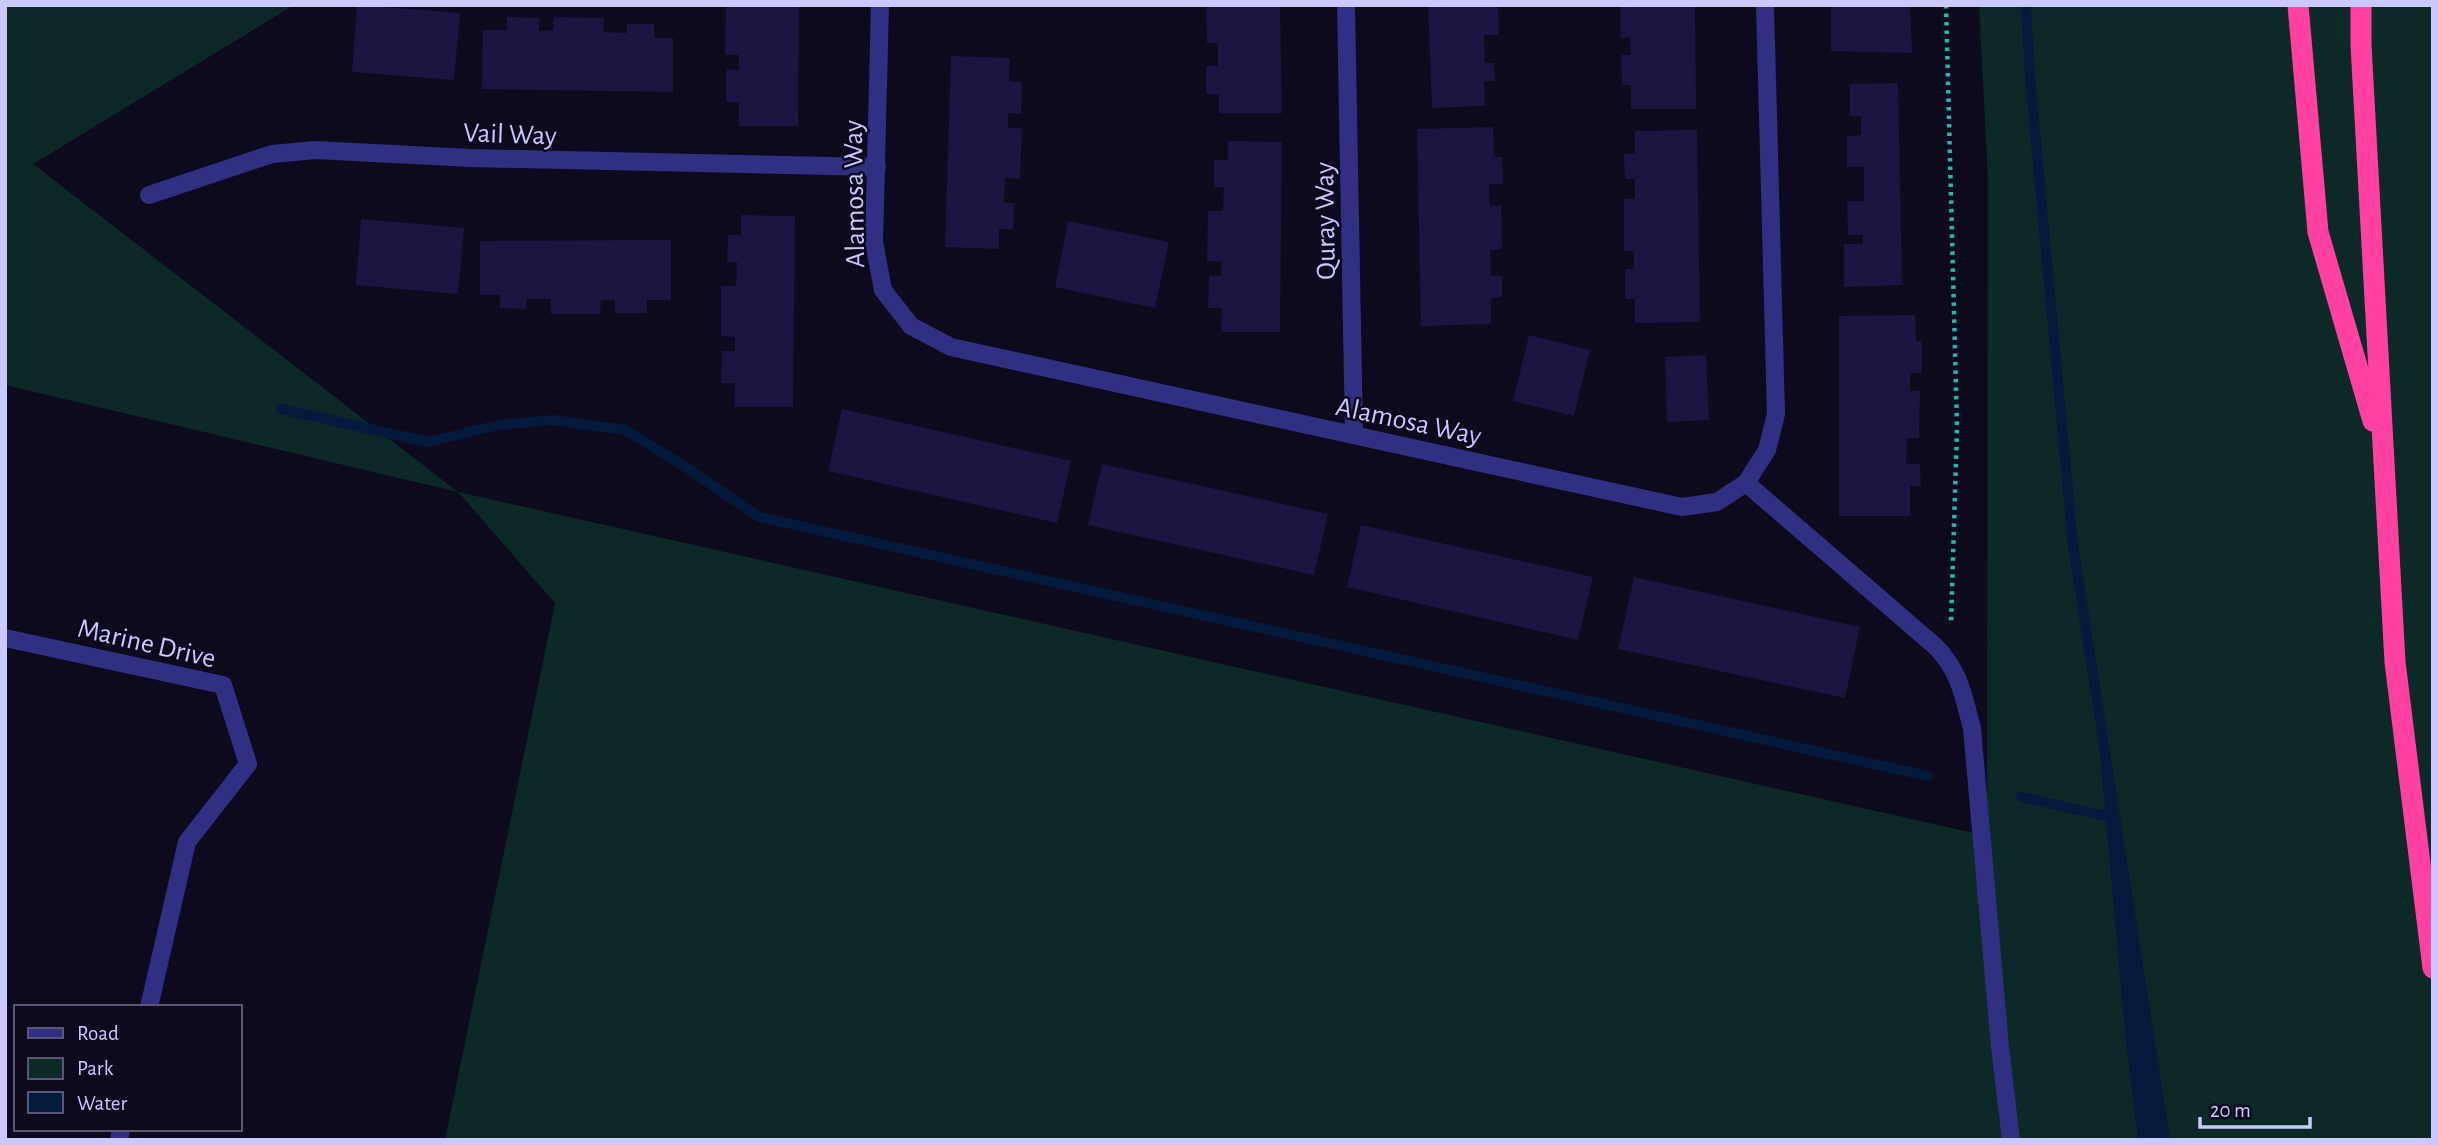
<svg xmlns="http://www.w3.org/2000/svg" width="2438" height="1145" viewBox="0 0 2438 1145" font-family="'Alegreya Sans',sans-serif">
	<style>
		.green { fill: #0c2927 }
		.water { fill: #041a3d }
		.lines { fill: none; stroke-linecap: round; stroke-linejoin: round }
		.stream { stroke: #041a3d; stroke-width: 10 }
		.building { fill: #1c1441 }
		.path { stroke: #20baac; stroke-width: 4.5; stroke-dasharray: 3.5 5; stroke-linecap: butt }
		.minor { stroke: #302f82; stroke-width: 18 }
		.highway { stroke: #ff42a2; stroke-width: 21 }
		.labels { text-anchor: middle; stroke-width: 5; stroke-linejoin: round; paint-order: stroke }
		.street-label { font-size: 28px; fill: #cbc7ff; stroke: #0d0a1e }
	</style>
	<rect width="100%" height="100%" fill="#0d0a1e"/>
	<path class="green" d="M5,5H294L33,164L458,492L1987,836L1988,179L1979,5H2433V1140H445L555,603L458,492L5,385Z"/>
	<path class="water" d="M2093,676L2165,1140H2138L2125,1032Z"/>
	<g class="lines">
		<g class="stream">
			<path d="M2026,5L2030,77L2073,545L2165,1140"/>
			<path d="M281,409L428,442L498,425L553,420L625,430L681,464L759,517L1928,776"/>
			<path d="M2021,797L2115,818"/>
		</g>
	</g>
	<g class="building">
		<path d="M357,5L460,13L454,80L352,72Z"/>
		<path d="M726,5H799L798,126H739V102H726V69L739,70V55H725Z"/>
		<path d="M1206,5H1280L1282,113H1219V94H1206V66H1218V43H1207Z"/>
		<path d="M1428,5H1498L1499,35H1484L1485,63H1494L1495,81H1484L1485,106L1432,108Z"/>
		<path d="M1620,5H1695L1696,109H1631V85H1622L1621,55H1631L1630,37L1621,38Z"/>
		<path d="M1831,5H1910L1912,53L1831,51Z"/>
		<path d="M507,17L539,18V31L553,30L554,17L604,18L603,32L627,33V24H654V38H673V92L482,89L483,30H507Z"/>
		<path d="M951,56L1010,58L1009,81L1022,82L1021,114L1008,113V128H1022L1020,179L1005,178L1004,203H1014L1013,229H999V249L945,247Z"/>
		<path d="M1898,83L1902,285L1844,287V244H1863V235H1848L1847,201H1864V167H1847V136L1861,135V116H1850V84Z"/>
		<path d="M1493,127L1494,157H1502L1503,184H1489L1490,206L1501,205L1502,249L1490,250L1491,276H1502V297L1491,298V324L1421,326L1417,129Z"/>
		<path d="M1697,130L1700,322L1635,323V299H1625V269H1634V251H1624V199H1635V179H1625L1624,154H1635V131Z"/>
		<path d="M1228,141L1282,142L1280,332H1221L1222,308H1208L1209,276H1221L1222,262L1207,261L1208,211H1223L1224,187H1214V160H1228Z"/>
		<path d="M741,215L795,216L793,407H734L735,383H721L722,351H735V337L721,336V286H736L737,262H727L728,235H741Z"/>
		<path d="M361,219L464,228L458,294L356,285Z"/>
		<path d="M1068,221L1169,242L1155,308L1055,287Z"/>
		<path d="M671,240V300H647V313H615V300H601L600,314H551L550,299H526V309L500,308V295H480V241Z"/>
		<path d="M1915,315L1916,341H1922V373H1910V391H1920L1919,438H1907L1906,464H1920L1921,486H1910V516H1839V316Z"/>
		<path d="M1529,335L1590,350L1574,416L1513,401Z"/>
		<path d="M1706,355L1709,420L1667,422L1665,357Z"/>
		<path d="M842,409L1071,461L1057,523L828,471Z"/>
		<path d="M1102,464L1328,514L1314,575L1088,525Z"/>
		<path d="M1361,525L1593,577L1578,640L1347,587Z"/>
		<path d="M1634,577L1860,627L1845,698L1618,649Z"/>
	</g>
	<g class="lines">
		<path class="path" d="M1946,5L1957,427L1951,624"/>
		<g class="minor">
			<path d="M880,5L874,242L883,290L911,326L951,347L1682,507L1717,502L1746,483L1767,450L1776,414L1765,5"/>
			<path d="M1346,5L1354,435"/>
			<path d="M149,195L272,154L316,150L470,158L877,167"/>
			<path d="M1746,483L1935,646C1960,671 1963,695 1972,728L2000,1047L2011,1140"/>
			<path d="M5,638L223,685L248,764L187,842L149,1007"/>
			<path d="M119,1140L121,1129"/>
		</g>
		<g class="highway">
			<path d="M2298,5L2318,232L2373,421"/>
			<path d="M2361,5V45L2395,662L2433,968"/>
		</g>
	</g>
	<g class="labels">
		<g class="street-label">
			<text transform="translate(510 133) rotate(2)" y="10">Vail Way</text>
			<text transform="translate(853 194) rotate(-91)" y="10">Alamosa Way</text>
			<text transform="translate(1324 221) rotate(-91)" y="10">Quray Way</text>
			<text transform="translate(1409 420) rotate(12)" y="10">Alamosa Way</text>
			<text transform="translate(147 642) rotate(13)" y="10">Marine Drive</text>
		</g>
	</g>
	<rect width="2438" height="1145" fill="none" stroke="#cbc7ff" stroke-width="14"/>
	<rect x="14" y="1005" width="228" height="126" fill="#0d0a1e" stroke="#595678" stroke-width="2"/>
	<rect x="28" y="1028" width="35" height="10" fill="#302f82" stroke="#595678" stroke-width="2"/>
	<text x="77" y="1040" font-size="21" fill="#cbc7ff">Road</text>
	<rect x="28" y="1058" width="35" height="21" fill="#0c2927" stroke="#595678" stroke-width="2"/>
	<text x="77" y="1075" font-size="21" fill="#cbc7ff">Park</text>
	<rect x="28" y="1092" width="35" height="21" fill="#041a3d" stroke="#595678" stroke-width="2"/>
	<text x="77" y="1110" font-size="21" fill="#cbc7ff">Water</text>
	<path d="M2200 1117v10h110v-10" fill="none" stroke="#cbc7ff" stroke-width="3.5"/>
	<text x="2210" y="1117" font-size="21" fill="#cbc7ff" stroke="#0d0a1e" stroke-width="5" paint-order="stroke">20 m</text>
</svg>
